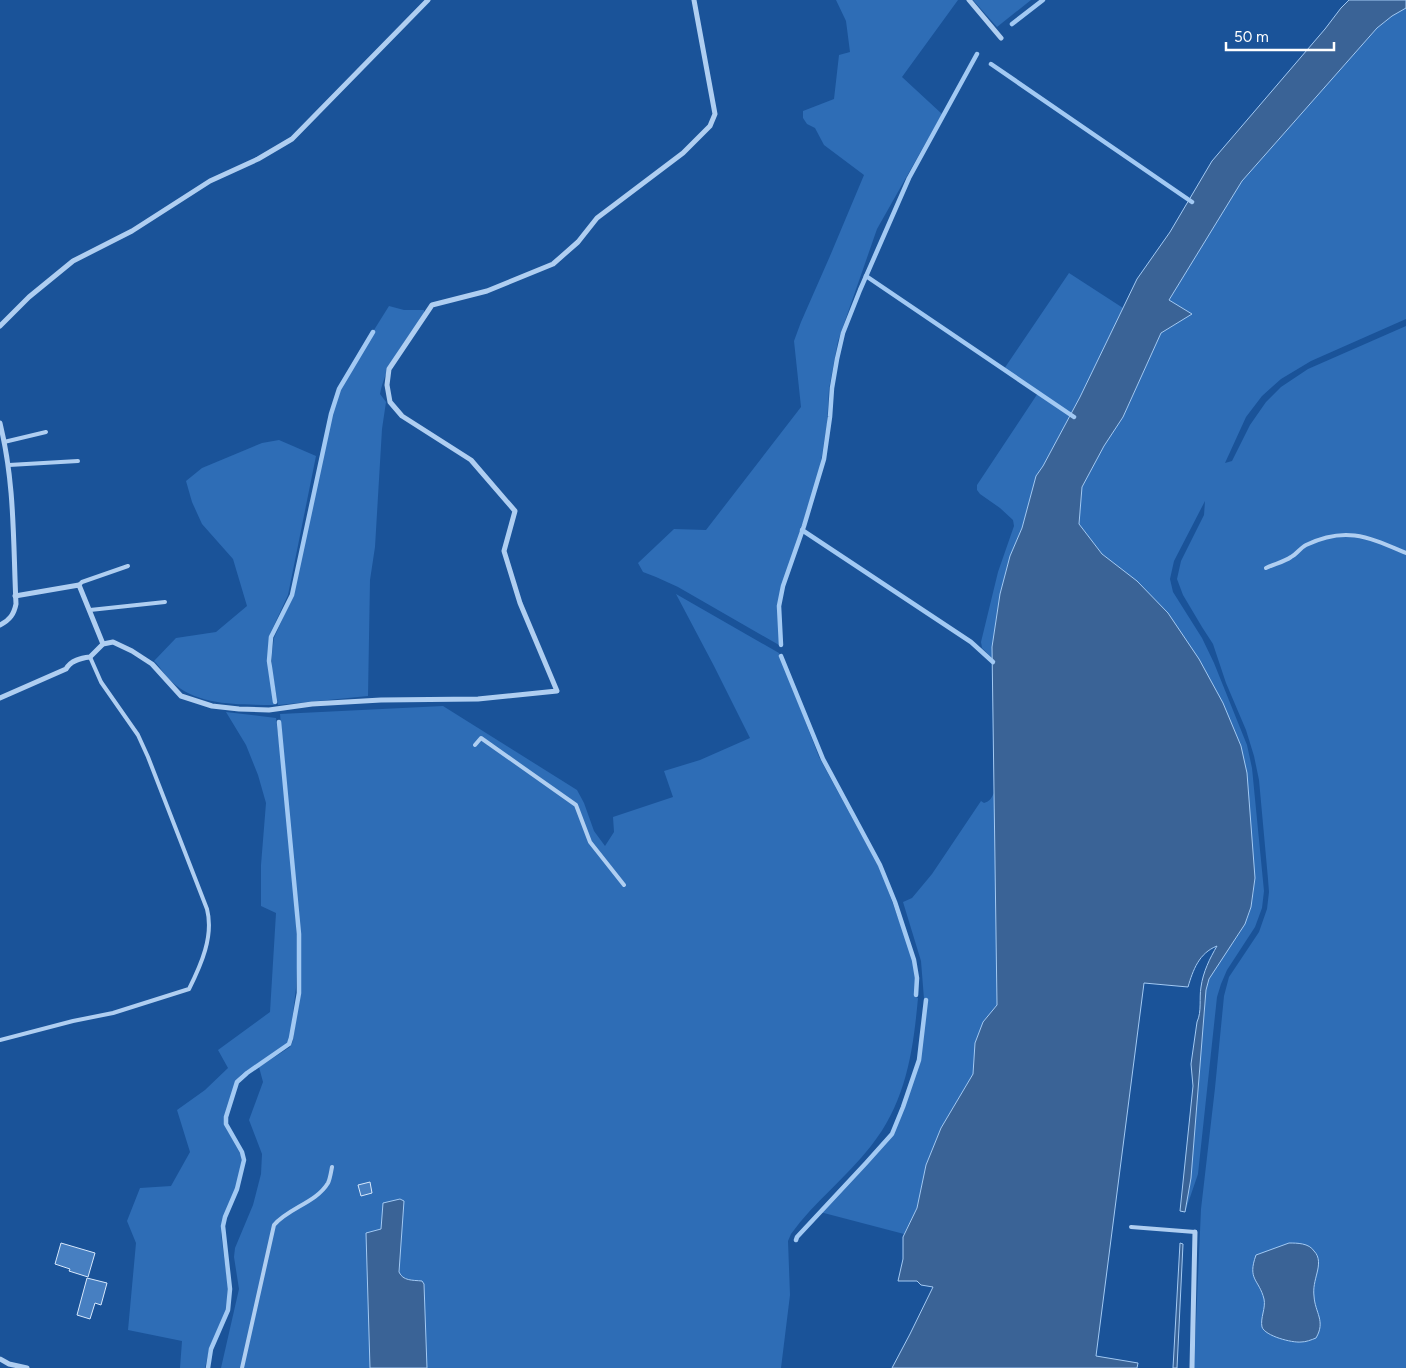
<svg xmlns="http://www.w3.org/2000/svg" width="1406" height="1368" viewBox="0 0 1406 1368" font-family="Figtree,sans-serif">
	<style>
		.green { fill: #2e6db6 }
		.water { fill: #3a6396; stroke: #a2c9f3 }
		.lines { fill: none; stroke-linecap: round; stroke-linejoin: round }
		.stream { stroke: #a2c9f3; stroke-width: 4.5 }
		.building { fill: #477fc1; stroke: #d7e8fc }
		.lane { stroke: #afcef1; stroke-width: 4 }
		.street { stroke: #afcef1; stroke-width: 5 }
	</style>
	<rect width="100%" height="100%" fill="#1a5399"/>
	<g class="green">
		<path d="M836,0H958L902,77L942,114L877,229L838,341L829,389L827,424L820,468L779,599V645L678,587L656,577L643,572L638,563L674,529L706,530L801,407L794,341L801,322L830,256L864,175L824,145L815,128L807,124L803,118V111L834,99L839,55L850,52L846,21Z"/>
		<path d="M973,0H1031L997,27Z"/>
		<path d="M1406,8V319L1311,361L1281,379L1262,396L1246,417L1225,463L1232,461L1250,425L1266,402L1281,387L1308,369L1406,326V1368H1194L1201,1209L1215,1088L1224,996L1229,977L1259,932L1267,909L1269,892L1268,879L1259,780L1254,756L1246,730L1226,683L1213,644L1202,627L1183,595L1177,579L1181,561L1204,515L1205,501L1174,561L1170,579L1173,592L1202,638L1214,663L1247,745L1252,768L1264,891L1262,908L1255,927L1227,970L1221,984L1217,997L1198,1174L1185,1212L1191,1178L1206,990C1212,964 1234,946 1245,923C1253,909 1253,893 1255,878L1168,613L1137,582L1102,554L1079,524L1082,487L1104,446L1123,417L1161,333L1192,314L1169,300L1242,181L1377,28L1392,16Z"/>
		<path d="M1069,273L1123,308L1080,397L1043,466L1036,476L1022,528L1010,556L1000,594L992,647L993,659L982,648L981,642L998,572L1014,526L1013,520L1000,508L980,494L977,490V485L1038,393L1004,369Z"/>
		<path d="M389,306L404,310H424V314C407,339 386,363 380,394L386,402L382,429L375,547L370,580L368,696L278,705L272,671V653L274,638L290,602L295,589L321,451L339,389L344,378Z"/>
		<path d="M279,440L316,456L288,595L270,634L268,666L274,705C239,704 198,707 171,681C164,675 160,666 154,661L176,638L216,632L247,606L233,559L202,524L192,502L186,481L202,468L262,443Z"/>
		<path d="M676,594L779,653L819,757L881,871L913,959L915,978V997L918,998C913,1052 906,1102 871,1146C847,1177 814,1202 791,1234L788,1241L790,1295L781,1368H221L239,1289L234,1257L235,1248L253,1205L261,1174L262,1154L249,1120L263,1082L259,1067L290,1047L293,1041L300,990L301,946L280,714L443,706L577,790L584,803L594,831L605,846L614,832L613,817L673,797L664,771L700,760L750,738L714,666Z"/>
		<path d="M226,712L276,718L286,797L298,948L296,988L290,1038L286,1045L242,1074L237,1080L224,1120L226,1128L241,1155L242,1161L235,1192L223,1219L221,1234L228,1286L227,1310L210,1346L205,1368H180L182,1341L128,1330L136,1243L127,1221L140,1188L171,1186L190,1152L177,1110L205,1090L228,1068L218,1050L270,1012L276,913L261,906V865L266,803L258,775L246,745Z"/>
		<path d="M994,793L997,1005L983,1022L975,1043L973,1074L941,1128L926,1165L917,1208L904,1234L820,1212L892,1134L903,1107L919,1060L926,1000L924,999L921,961L903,902L912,898L932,874L981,801L984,803C990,801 991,799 994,793Z"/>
	</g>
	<g class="water">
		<path d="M1349,0H1406V8L1392,16L1377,28L1242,181L1169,300L1192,314L1161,333L1123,417L1104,446L1082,487L1079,524L1102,554L1137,581L1168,613L1199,659L1223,703L1241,746L1247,773L1255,878L1251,907L1245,924L1209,979L1206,990L1191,1178L1185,1212L1180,1211L1193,1086L1191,1064L1197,1022C1202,1011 1199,999 1201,987C1203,972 1210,958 1217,946C1199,953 1193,970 1188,987L1144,983L1096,1356L1138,1363L1137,1368H892L910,1334L933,1287L921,1285L917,1281H898L903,1259V1237L917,1208L926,1165L941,1128L973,1074L975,1043L983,1022L997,1005L992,647L1000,594L1010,556L1022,528L1036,476L1043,466L1080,397L1137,279L1170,232L1212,161L1325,29L1341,8Z"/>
		<path d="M400,1199L404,1201L399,1272C403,1281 412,1280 422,1281L424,1284L427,1368H370L366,1233L381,1229L383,1203Z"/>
		<path d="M1180,1243L1183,1244L1177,1368H1173Z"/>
		<path d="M1289,1243C1297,1243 1309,1243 1314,1251C1320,1257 1319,1265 1317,1273C1315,1281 1313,1288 1314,1296C1315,1313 1326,1321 1316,1338C1311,1340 1306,1342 1301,1342C1292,1343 1265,1336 1262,1327C1260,1318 1266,1308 1264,1299C1259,1279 1247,1280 1256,1255Z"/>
	</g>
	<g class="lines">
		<g class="stream">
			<path d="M1012,24L1043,0"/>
			<path d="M991,64L1192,202"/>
			<path d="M866,276L1074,417"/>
			<path d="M802,530L971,642L993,662"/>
			<path d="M781,645L779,606L783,586L804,526L824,459L830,417L832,388L837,359L843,333L860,290L909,178L977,54"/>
			<path d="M781,656L823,759L880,865L895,902L914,960L917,978L916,995"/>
			<path d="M275,702L269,661L271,637L292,595L331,414L339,389L373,332"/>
			<path d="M796,1240L797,1237L866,1163L892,1134L903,1107L919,1060L926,1000"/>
			<path d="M208,1368L211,1349L228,1310L230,1289L223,1226L225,1217L237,1189L244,1160L242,1152L226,1124V1117L237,1082L247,1073L289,1044L291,1038L299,993V934L279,722"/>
		</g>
	</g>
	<g class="building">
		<path d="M370,1182L372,1193L361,1196L358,1185Z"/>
		<path d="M61,1243L95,1253L88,1277L69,1271L70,1269L55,1264Z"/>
		<path d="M87,1278L107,1283L101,1305L95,1303L90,1319L77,1315Z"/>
	</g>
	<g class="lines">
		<g class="lane">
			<path d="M4,442L46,432"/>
			<path d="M9,465L78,461"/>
			<path d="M1266,568C1274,564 1284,562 1291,557C1297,554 1300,548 1306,545C1346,526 1368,537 1406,553"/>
			<path d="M79,585L82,582L128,566"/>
			<path d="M90,610L165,602"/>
			<path d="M475,745L481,738L576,805L590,842L624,885"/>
			<path d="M0,1040L73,1021L113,1013L189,989C201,965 214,936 207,909L148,757L138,735L101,682L90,657"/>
			<path d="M1131,1227L1195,1232"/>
			<path d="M242,1368L274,1225C288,1208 316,1203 328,1183C330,1179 331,1172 332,1167"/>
		</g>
		<g class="street">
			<path d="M969,0L1001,38"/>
			<path d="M0,326L29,297L73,261L132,231L210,181L258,159L292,139L428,0"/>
			<path d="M0,423C15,484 13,541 16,604C14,614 10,620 0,625"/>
			<path d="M15,596L79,585L103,644"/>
			<path d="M0,698L66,669C71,660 81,658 90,657L103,644L113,642L132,651L152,664L181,696L212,706L239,709L269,710L312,704L381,700L478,699L557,691L520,603L504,551L515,511L471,460L402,416L390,402L387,385L389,369L432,305L487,291L553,264L578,242L597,218L683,153L710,126L715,114L694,0"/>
			<path d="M0,1359L9,1364L27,1368"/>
			<path d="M1192,1368L1195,1232"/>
		</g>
	</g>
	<path d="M1226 42v8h108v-8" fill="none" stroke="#ffffff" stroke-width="2.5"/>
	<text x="1234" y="42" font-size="15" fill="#ffffff" stroke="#1a5399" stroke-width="4" paint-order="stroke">50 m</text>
</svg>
